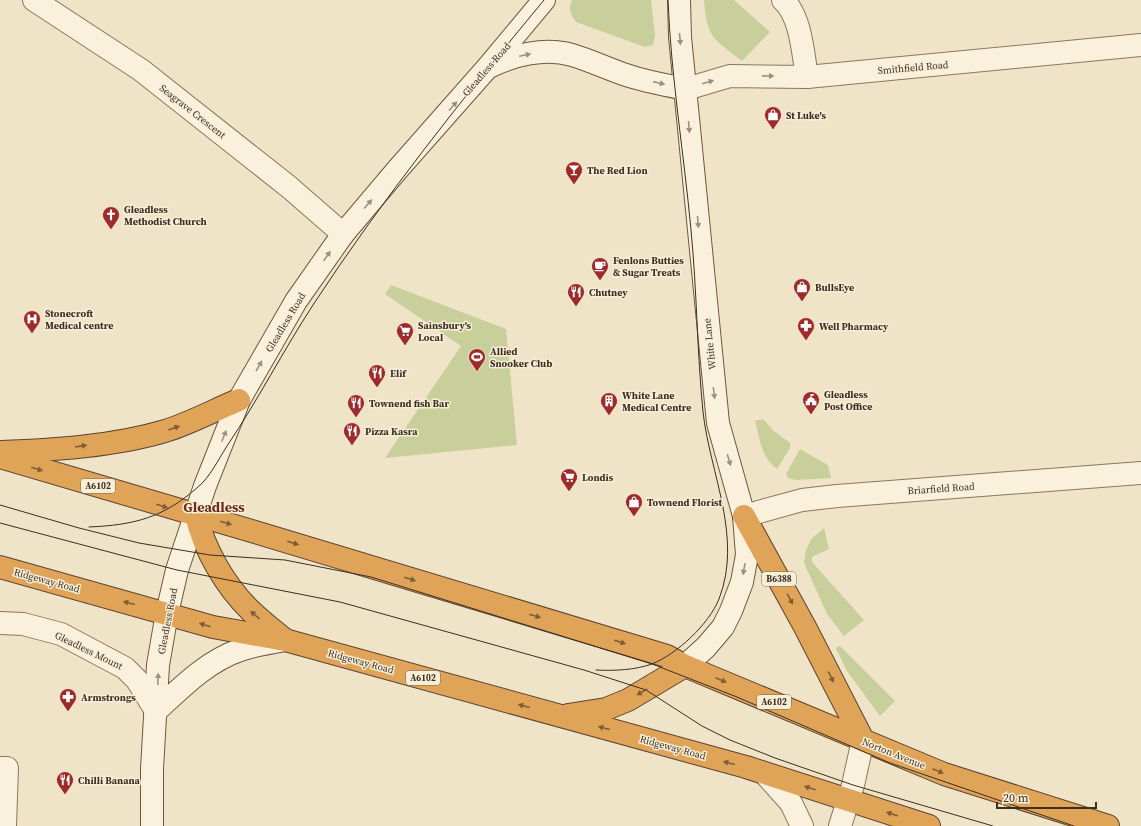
<svg xmlns="http://www.w3.org/2000/svg" width="1141" height="826" viewBox="0 0 1141 826" font-family="'Source Serif 4',serif">
	<style>
		.green { fill: #c9cf9b }
		.lines { fill: none; stroke-linecap: round; stroke-linejoin: round }
		.street-casing { stroke: #8d765c; stroke-width: 24 }
		.secondary-casing { stroke: #6f573f; stroke-width: 24 }
		.highway-casing { stroke: #5b4430; stroke-width: 24 }
		.street { stroke: #faf1dc; stroke-width: 22 }
		.secondary { stroke: #faf1dc; stroke-width: 22 }
		.highway { stroke: #e0a458; stroke-width: 22 }
		.tram { stroke: #3d2e20; stroke-width: 1 }
		.oneway { fill: #9c907e }
		.oneway2 { fill: #7e5d36 }
		.labels { text-anchor: middle; stroke-width: 3; stroke-linejoin: round; paint-order: stroke }
		.shield { fill: #f7eed8; stroke: #756857; stroke-width: 1 }
		.shield-label { font-size: 9px; font-weight: bold; fill: #3d2e20 }
		.street-label { font-size: 10px; fill: #3d2e20; stroke: #f7eed8 }
		.poi-label { font-size: 10px; font-weight: bold; fill: #3d2e20; stroke: #f7eed8; text-anchor: start }
		.district-label { font-size: 14px; font-weight: bold; fill: #6b2e1e; stroke: #f7eed8 }
	</style>
	<rect width="100%" height="100%" fill="#f0e4c8"/>
	<g class="green">
		<path d="M572,0H651L655,35L653,45L645,47L576,22C570,14 568,9 572,0Z"/>
		<path d="M704,0H734L770,32L742,61C713,38 707,39 704,0Z"/>
		<path d="M391,285L506,329L517,445L385,458L461,346L385,294Z"/>
		<path d="M763,419L774,431L790,443V448L777,469C760,455 761,442 755,421Z"/>
		<path d="M800,449L828,465L831,478L796,480L788,478L786,474Z"/>
		<path d="M824,528L829,549L812,557V562L864,620L844,636L827,614L804,563L806,550L812,538Z"/>
		<path d="M837,646L841,647L895,701L880,716L847,671L836,649Z"/>
	</g>
	<g class="lines">
		<defs>
			<g id="street">
				<path d="M34,0L141,70L289,187L343,234"/>
				<path d="M783,0C801,16 803,54 807,77"/>
				<path d="M686,89L730,76L807,77L1141,45"/>
				<path d="M744,516L802,500L837,496L1141,473"/>
				<path d="M0,623L23,624L61,634L125,668L137,680L156,711"/>
				<path d="M0,768H7L5,826"/>
				<path d="M766,775L791,803L802,826"/>
				<path d="M840,826L853,785L863,740"/>
			</g>
			<g id="secondary">
				<path d="M679,0L680,37L718,423L744,516L747,555L742,582L731,611L723,627L706,647L685,666"/>
				<path d="M489,67C513,55 545,47 572,55C589,60 606,68 623,74C643,81 665,85 686,89"/>
				<path d="M156,711C181,688 207,661 240,650C254,645 270,643 285,640"/>
				<path d="M152,826V769L158,665L167,613L177,570L205,486L239,400L296,301L343,234L398,169L488,67L544,0"/>
			</g>
			<g id="highway">
				<path d="M1,452C54,450 115,446 165,431C191,423 214,410 239,400"/>
				<path d="M0,457L255,532L667,656L685,666L944,774L1108,826"/>
				<path d="M196,515C204,549 225,586 251,611C261,621 273,630 284,639"/>
				<path d="M744,516L805,627L863,740"/>
				<path d="M0,567L213,627L285,640L746,767L929,826"/>
				<path d="M568,715L606,709L628,700L685,666"/>
			</g>
		</defs>
		<use href="#street" class="street-casing"/>
		<use href="#secondary" class="secondary-casing"/>
		<use href="#highway" class="highway-casing"/>
		<use href="#street" class="street"/>
		<use href="#secondary" class="secondary"/>
		<use href="#highway" class="highway"/>
		<g class="tram">
			<path d="M0,505L79,528L139,543L210,555L285,560L371,577L652,664L737,697L890,763L1074,826"/>
			<path d="M0,523L177,570L340,602L584,670L646,690L702,726L730,740L775,758L853,785L993,826"/>
			<path d="M89,527C134,525 163,518 198,487C210,477 218,460 227,446C258,400 283,351 313,305C383,198 463,98 544,0"/>
			<path d="M596,670C614,671 635,670 652,664C677,654 709,624 719,599C743,537 710,474 703,412C697,352 697,291 691,230C684,154 671,77 668,0"/>
		</g>
	</g>
	<defs><path id="oneway-solid" d="M-6-.8H1V-3.2L6.5 0L1 3.2V.8H-6Z"/></defs>
	<g class="oneway">
		<use href="#oneway-solid" transform="translate(680 39) rotate(85)"/>
		<use href="#oneway-solid" transform="translate(525 55) rotate(-12)"/>
		<use href="#oneway-solid" transform="translate(768 76) rotate(1)"/>
		<use href="#oneway-solid" transform="translate(708 82) rotate(-16)"/>
		<use href="#oneway-solid" transform="translate(659 83) rotate(13)"/>
		<use href="#oneway-solid" transform="translate(453 106) rotate(-48)"/>
		<use href="#oneway-solid" transform="translate(689 127) rotate(85)"/>
		<use href="#oneway-solid" transform="translate(368 204) rotate(-49)"/>
		<use href="#oneway-solid" transform="translate(698 222) rotate(85)"/>
		<use href="#oneway-solid" transform="translate(327 256) rotate(-55)"/>
		<use href="#oneway-solid" transform="translate(259 366) rotate(-60)"/>
		<use href="#oneway-solid" transform="translate(714 393) rotate(83)"/>
		<use href="#oneway-solid" transform="translate(224 436) rotate(-68)"/>
		<use href="#oneway-solid" transform="translate(729 460) rotate(74)"/>
		<use href="#oneway-solid" transform="translate(744 569) rotate(100)"/>
		<use href="#oneway-solid" transform="translate(158 679) rotate(-88)"/>
	</g>
	<g class="oneway2">
		<use href="#oneway-solid" transform="translate(174 428) rotate(-20)"/>
		<use href="#oneway-solid" transform="translate(81 446) rotate(-9)"/>
		<use href="#oneway-solid" transform="translate(37 469) rotate(17)"/>
		<use href="#oneway-solid" transform="translate(162 506) rotate(17)"/>
		<use href="#oneway-solid" transform="translate(226 523) rotate(16)"/>
		<use href="#oneway-solid" transform="translate(293 543) rotate(17)"/>
		<use href="#oneway-solid" transform="translate(410 579) rotate(17)"/>
		<use href="#oneway-solid" transform="translate(790 599) rotate(62)"/>
		<use href="#oneway-solid" transform="translate(129 603) rotate(-165)"/>
		<use href="#oneway-solid" transform="translate(255 615) rotate(-139)"/>
		<use href="#oneway-solid" transform="translate(535 616) rotate(16)"/>
		<use href="#oneway-solid" transform="translate(205 625) rotate(-163)"/>
		<use href="#oneway-solid" transform="translate(620 642) rotate(17)"/>
		<use href="#oneway-solid" transform="translate(831 677) rotate(64)"/>
		<use href="#oneway-solid" transform="translate(721 680) rotate(22)"/>
		<use href="#oneway-solid" transform="translate(642 692) rotate(150)"/>
		<use href="#oneway-solid" transform="translate(524 706) rotate(-165)"/>
		<use href="#oneway-solid" transform="translate(604 728) rotate(-165)"/>
		<use href="#oneway-solid" transform="translate(729 763) rotate(-165)"/>
		<use href="#oneway-solid" transform="translate(938 771) rotate(22)"/>
		<use href="#oneway-solid" transform="translate(810 788) rotate(-163)"/>
		<use href="#oneway-solid" transform="translate(892 814) rotate(-162)"/>
	</g>
	<defs>
		<symbol id="shop-pin" viewBox="-11 -11 22 30"><path d="M0 17L-7.5 6A9.5 9.5 0 1 1 7.5 6Z" fill="#9e2a2b" stroke="#f7eed8"/><path d="M-5-2.5h2.3a2.7 3.5 0 0 1 5.4 0H5L5.5 6h-11ZM-1.5-2.5h3a1.5 2.3 0 0 0-3 0Z" fill="#fff"/></symbol>
		<symbol id="bar-pin" viewBox="-11 -11 22 30"><path d="M0 17L-7.5 6A9.5 9.5 0 1 1 7.5 6Z" fill="#9e2a2b" stroke="#f7eed8"/><path d="M-6-5H6L.8 .8V4.5H3.5V6h-7V4.5H-.8V.8Z" fill="#fff"/></symbol>
		<symbol id="church-pin" viewBox="-11 -11 22 30"><path d="M0 17L-7.5 6A9.5 9.5 0 1 1 7.5 6Z" fill="#9e2a2b" stroke="#f7eed8"/><path d="M-1.2-6h2.4v3.5h3.3v2.4h-3.3V6h-2.4V-.1h-3.3v-2.4h3.3Z" fill="#fff"/></symbol>
		<symbol id="cafe-pin" viewBox="-11 -11 22 30"><path d="M0 17L-7.5 6A9.5 9.5 0 1 1 7.5 6Z" fill="#9e2a2b" stroke="#f7eed8"/><path d="M-5.5-4.5H6V0H3Q3 3.5 0 3.5H-2.5Q-5.5 3.5-5.5 0ZM3-3.2v2h1.7v-2ZM-6 4.5H4V6H-6Z" fill="#fff"/></symbol>
		<symbol id="restaurant-pin" viewBox="-11 -11 22 30"><path d="M0 17L-7.5 6A9.5 9.5 0 1 1 7.5 6Z" fill="#9e2a2b" stroke="#f7eed8"/><path d="M-5-6h1v4h1v-4h1v4h1v-4h1v5L-1.5 .5V6h-2V.5L-5-1ZM5-6V6H3V1.5H1.5Q1.5-4 5-6Z" fill="#fff"/></symbol>
		<symbol id="hospital-pin" viewBox="-11 -11 22 30"><path d="M0 17L-7.5 6A9.5 9.5 0 1 1 7.5 6Z" fill="#9e2a2b" stroke="#f7eed8"/><path d="M-5-5h3v3.5h4V-5h3V5h-3V1.5h-4V5h-3Z" fill="#fff"/></symbol>
		<symbol id="pharmacy-pin" viewBox="-11 -11 22 30"><path d="M0 17L-7.5 6A9.5 9.5 0 1 1 7.5 6Z" fill="#9e2a2b" stroke="#f7eed8"/><path d="M-2-6h4v4h4v4h-4v4h-4v-4h-4v-4h4Z" fill="#fff"/></symbol>
		<symbol id="supermarket-pin" viewBox="-11 -11 22 30"><path d="M0 17L-7.5 6A9.5 9.5 0 1 1 7.5 6Z" fill="#9e2a2b" stroke="#f7eed8"/><path d="M-6-5.5h2.5l.6 2H6L4.5 2H-2.5L-4.4-4H-6ZM-1.5 3.2a1.3 1.3 0 1 0 .1 0ZM3 3.2a1.3 1.3 0 1 0 .1 0Z" fill="#fff"/></symbol>
		<symbol id="stadium-pin" viewBox="-11 -11 22 30"><path d="M0 17L-7.5 6A9.5 9.5 0 1 1 7.5 6Z" fill="#9e2a2b" stroke="#f7eed8"/><path d="M0-5a6.5 5 0 1 0 0 10a6.5 5 0 1 0 0-10ZM-3.5-1.8h7v3.6h-7Z" fill="#fff"/></symbol>
		<symbol id="civic-pin" viewBox="-11 -11 22 30"><path d="M0 17L-7.5 6A9.5 9.5 0 1 1 7.5 6Z" fill="#9e2a2b" stroke="#f7eed8"/><path d="M-.6-6.5H3V-4.5H.6V-3L4-1V1h2V6H-6V1h2V-1L-.6-3ZM-1.2 2.5V6h2.4V2.5Z" fill="#fff"/></symbol>
		<symbol id="building-pin" viewBox="-11 -11 22 30"><path d="M0 17L-7.5 6A9.5 9.5 0 1 1 7.5 6Z" fill="#9e2a2b" stroke="#f7eed8"/><path d="M-4-6H4V6H1V3H-1V6H-4ZM-2.5-4.3h1.7v1.8h-1.7ZM.8-4.3h1.7v1.8H.8ZM-2.5-1h1.7V.8h-1.7ZM.8-1h1.7V.8H.8Z" fill="#fff"/></symbol>
	</defs>
	<g fill-rule="evenodd">
		<use href="#shop-pin" x="763" y="105" width="20" height="27"/>
		<use href="#bar-pin" x="564" y="160" width="20" height="27"/>
		<use href="#church-pin" x="101" y="205" width="20" height="27"/>
		<use href="#cafe-pin" x="590" y="256" width="20" height="27"/>
		<use href="#shop-pin" x="792" y="277" width="20" height="27"/>
		<use href="#restaurant-pin" x="566" y="282" width="20" height="27"/>
		<use href="#hospital-pin" x="22" y="309" width="20" height="27"/>
		<use href="#pharmacy-pin" x="796" y="316" width="20" height="27"/>
		<use href="#supermarket-pin" x="395" y="321" width="20" height="27"/>
		<use href="#stadium-pin" x="467" y="347" width="20" height="27"/>
		<use href="#restaurant-pin" x="367" y="363" width="20" height="27"/>
		<use href="#civic-pin" x="801" y="390" width="20" height="27"/>
		<use href="#building-pin" x="599" y="391" width="20" height="27"/>
		<use href="#restaurant-pin" x="346" y="393" width="20" height="27"/>
		<use href="#restaurant-pin" x="342" y="421" width="20" height="27"/>
		<use href="#supermarket-pin" x="559" y="467" width="20" height="27"/>
		<use href="#shop-pin" x="624" y="492" width="20" height="27"/>
		<use href="#pharmacy-pin" x="58" y="687" width="20" height="27"/>
		<use href="#restaurant-pin" x="55" y="770" width="20" height="27"/>
	</g>
	<g class="labels">
		<g class="shield">
			<rect x="81" y="479" width="34" height="14" rx="3"/>
			<rect x="762" y="572" width="34" height="14" rx="3"/>
			<rect x="406" y="671" width="34" height="14" rx="3"/>
			<rect x="757" y="695" width="34" height="14" rx="3"/>
		</g>
		<g class="shield-label">
			<text x="98" y="489">A6102</text>
			<text x="779" y="582">B6388</text>
			<text x="423" y="681">A6102</text>
			<text x="774" y="705">A6102</text>
		</g>
		<g class="street-label">
			<text transform="translate(913 67) rotate(-5)" y="4">Smithfield Road</text>
			<text transform="translate(486 69) rotate(-49)" y="4">Gleadless Road</text>
			<text transform="translate(193 111) rotate(38)" y="4">Seagrave Crescent</text>
			<text transform="translate(285 322) rotate(-59)" y="4">Gleadless Road</text>
			<text transform="translate(709 344) rotate(-96)" y="4">White Lane</text>
			<text transform="translate(941 488) rotate(-4)" y="4">Briarfield Road</text>
			<text transform="translate(47 580) rotate(15)" y="4">Ridgeway Road</text>
			<text transform="translate(167 621) rotate(-79)" y="4">Gleadless Road</text>
			<text transform="translate(89 650) rotate(26)" y="4">Gleadless Mount</text>
			<text transform="translate(361 661) rotate(15)" y="4">Ridgeway Road</text>
			<text transform="translate(673 747) rotate(15)" y="4">Ridgeway Road</text>
			<text transform="translate(894 753) rotate(22)" y="4">Norton Avenue</text>
		</g>
		<g class="poi-label">
			<text x="786" y="119">St Luke's</text>
			<text x="587" y="174">The Red Lion</text>
			<text x="124" y="213">Gleadless<tspan x="124" dy="12">Methodist Church</tspan></text>
			<text x="613" y="264">Fenlons Butties<tspan x="613" dy="12">&amp; Sugar Treats</tspan></text>
			<text x="815" y="291">BullsEye</text>
			<text x="589" y="296">Chutney</text>
			<text x="45" y="317">Stonecroft<tspan x="45" dy="12">Medical centre</tspan></text>
			<text x="418" y="329">Sainsbury's<tspan x="418" dy="12">Local</tspan></text>
			<text x="819" y="330">Well Pharmacy</text>
			<text x="490" y="355">Allied<tspan x="490" dy="12">Snooker Club</tspan></text>
			<text x="390" y="377">Elif</text>
			<text x="824" y="398">Gleadless<tspan x="824" dy="12">Post Office</tspan></text>
			<text x="622" y="399">White Lane<tspan x="622" dy="12">Medical Centre</tspan></text>
			<text x="369" y="407">Townend fish Bar</text>
			<text x="365" y="435">Pizza Kasra</text>
			<text x="582" y="481">Londis</text>
			<text x="647" y="506">Townend Florist</text>
			<text x="81" y="701">Armstrongs</text>
			<text x="78" y="784">Chilli Banana</text>
		</g>
		<g class="district-label">
			<text x="214" y="512">Gleadless</text>
		</g>
	</g>
	<path d="M997 802v6h99v-6" fill="none" stroke="#3d2e20" stroke-width="2"/>
	<text x="1003" y="802" font-size="12" fill="#3d2e20" stroke="#f7eed8" stroke-width="3" paint-order="stroke">20 m</text>
</svg>
